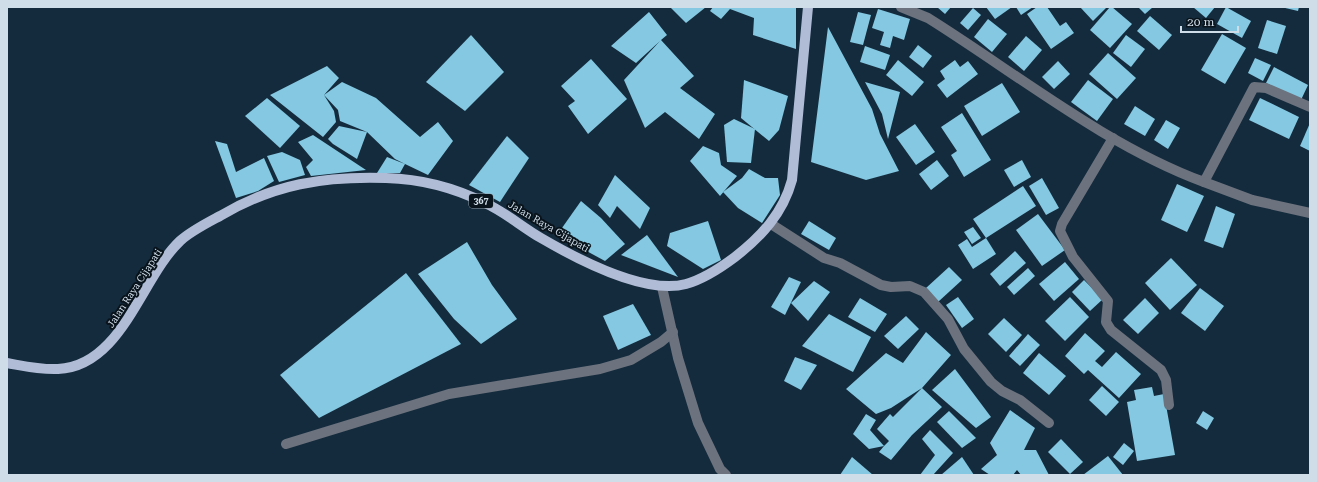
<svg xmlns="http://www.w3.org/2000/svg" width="1317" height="482" viewBox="0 0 1317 482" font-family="'Roboto Serif',serif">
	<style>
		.building { fill: #84c8e1 }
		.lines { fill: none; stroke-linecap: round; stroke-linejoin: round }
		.minor { stroke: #6c727e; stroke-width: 10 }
		.major { stroke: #b0bcd5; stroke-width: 10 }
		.labels { text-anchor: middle; stroke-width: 4; stroke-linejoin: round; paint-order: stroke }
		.shield { fill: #09131b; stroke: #94a0ab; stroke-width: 1 }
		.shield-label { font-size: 9px; font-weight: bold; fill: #cfdde9 }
		.street-label { font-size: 10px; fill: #cfdde9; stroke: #09131b }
	</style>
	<rect width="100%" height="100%" fill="#142b3d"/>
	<g class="building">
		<path d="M670,7H706L686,23Z"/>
		<path d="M713,7H796V49L753,35L754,18L730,9L721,19L710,11Z"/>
		<path d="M937,7H951L945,14Z"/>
		<path d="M986,7H1012L995,19Z"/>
		<path d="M1016,7H1033L1021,15Z"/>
		<path d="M1037,7H1047L1060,26L1066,22L1074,33L1051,49L1027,14Z"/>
		<path d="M1080,7H1107L1093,21Z"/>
		<path d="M1110,7H1112L1132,24L1110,48L1090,30Z"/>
		<path d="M1138,7H1153L1145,14Z"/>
		<path d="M1193,7H1215L1206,18Z"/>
		<path d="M1226,7L1251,21L1242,38L1217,24Z"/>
		<path d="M1281,7H1299L1298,11Z"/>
		<path d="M973,8L981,15L968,30L960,23Z"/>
		<path d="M878,9L910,19L904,40L893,36L890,48L880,45L884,32L872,28Z"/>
		<path d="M649,12L667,35L661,40L694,76L680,88L715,114L699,139L665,112L645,128L624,80L660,41L636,63L611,46Z"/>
		<path d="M858,12L871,15L863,45L850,42Z"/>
		<path d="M1150,16L1172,35L1159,50L1137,31Z"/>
		<path d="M988,19L1007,34L992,52L974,37Z"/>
		<path d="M1267,20L1286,26L1277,54L1258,48Z"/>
		<path d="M828,27L872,109L880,134L899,171L866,180L811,162Z"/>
		<path d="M1222,34L1246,48L1225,84L1201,70Z"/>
		<path d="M471,35L504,72L465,111L426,82Z"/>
		<path d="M1126,35L1145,49L1131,67L1113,53Z"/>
		<path d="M1026,36L1042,50L1024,71L1008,57Z"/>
		<path d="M918,45L932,56L923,68L909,57Z"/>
		<path d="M865,46L890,55L885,70L860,62Z"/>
		<path d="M1108,53L1136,78L1117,99L1089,74Z"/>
		<path d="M1255,58L1271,65L1263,81L1248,73Z"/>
		<path d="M591,59L627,99L588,134L568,106L575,101L561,86Z"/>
		<path d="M898,60L924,82L912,96L886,75Z"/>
		<path d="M955,60L960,67L968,61L978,74L947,98L937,85L945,79L940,71Z"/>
		<path d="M1058,61L1070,74L1054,89L1042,77Z"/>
		<path d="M327,66L339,78L324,95L342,82L376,98L420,137L438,122L453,141L428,175L405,164L400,173H377L387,157L405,164L395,159L367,132L357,159L333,144L328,139L339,126L367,132L340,121L338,110L324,95L334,111L336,122L323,137L270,95Z"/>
		<path d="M1274,67L1308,85L1301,100L1266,83Z"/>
		<path d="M744,80L788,96L779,130L769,141L741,118Z"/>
		<path d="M1088,80L1113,99L1097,121L1071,102Z"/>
		<path d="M865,82L900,92L888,139L882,114Z"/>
		<path d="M1002,83L1020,112L982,136L964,106Z"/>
		<path d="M267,98L300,126L280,148L245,116Z"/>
		<path d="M1260,98L1299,117L1289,139L1249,120Z"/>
		<path d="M1135,106L1155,119L1145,136L1124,124Z"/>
		<path d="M962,113L991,160L964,177L951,155L957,151L941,127Z"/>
		<path d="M734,119L755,129L751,163L727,162L724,125Z"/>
		<path d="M1166,120L1180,128L1168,149L1154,140Z"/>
		<path d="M1310,123V151L1300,146Z"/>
		<path d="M915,124L935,152L916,165L896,137Z"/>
		<path d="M313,135L366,170L311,176L306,167L313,160L298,142Z"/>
		<path d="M507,136L529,158L500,202L469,185Z"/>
		<path d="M215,141L227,144L236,172L264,158L274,181L258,191L236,198Z"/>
		<path d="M703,146L719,153L721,165L737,176L720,196L690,161Z"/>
		<path d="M282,152L300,160L305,175L279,182L267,156Z"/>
		<path d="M937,160L949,176L931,190L919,174Z"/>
		<path d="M1022,160L1031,177L1014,187L1004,170Z"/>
		<path d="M749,169L765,178H778L780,195L762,223L738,208L723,192L742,178Z"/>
		<path d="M615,175L650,208L640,229L617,206L610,218L598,205Z"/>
		<path d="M1042,178L1059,208L1046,215L1029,186Z"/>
		<path d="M1177,184L1204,196L1187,232L1161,220Z"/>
		<path d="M1023,186L1036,206L986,238L996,254L973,269L958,245L967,239L972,247L986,238L973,219Z"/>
		<path d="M581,201L601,218L625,244L605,261L557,235Z"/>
		<path d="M1216,206L1235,214L1223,248L1204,241Z"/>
		<path d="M1038,214L1065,250L1042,266L1016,230Z"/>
		<path d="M708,221L721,260L703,269L667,246L670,233Z"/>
		<path d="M809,221L836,238L829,250L801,234Z"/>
		<path d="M973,227L981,238L972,244L964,232Z"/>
		<path d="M647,235L678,277L621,255Z"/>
		<path d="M467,242L492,285L517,319L481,344L454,319L418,274Z"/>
		<path d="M1015,251L1026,263L1000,286L990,274Z"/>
		<path d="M1171,258L1197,285L1170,310L1145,283Z"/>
		<path d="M1065,262L1079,279L1054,301L1039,284Z"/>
		<path d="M949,267L962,280L938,302L926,288Z"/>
		<path d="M1028,268L1035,276L1014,295L1007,287Z"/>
		<path d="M406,273L461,344L319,418L280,375Z"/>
		<path d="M789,277L801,282L785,315L771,307Z"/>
		<path d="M1084,280L1103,299L1090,311L1072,292Z"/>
		<path d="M814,281L830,292L808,321L791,303Z"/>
		<path d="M1200,288L1224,306L1205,331L1181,313Z"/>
		<path d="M958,297L974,319L962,328L946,305Z"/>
		<path d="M1070,297L1089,317L1065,341L1045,321Z"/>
		<path d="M860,298L887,314L875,332L848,317Z"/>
		<path d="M1145,298L1159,313L1138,334L1123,320Z"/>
		<path d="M633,304L651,335L618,350L603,316Z"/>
		<path d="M829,314L871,337L853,372L802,346Z"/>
		<path d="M906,316L919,329L898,349L884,336Z"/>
		<path d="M1004,318L1022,335L1006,352L988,334Z"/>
		<path d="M926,332L951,355L922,388L942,407L912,435L891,460L879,452L884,446L869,449L853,434L866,414L876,420L870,430L884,446L889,441L877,429L890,414L893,417L922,388L891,408L876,414L846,389L886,353L903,363Z"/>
		<path d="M1085,333L1105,351L1095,361L1102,367L1116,352L1141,374L1119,398L1088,370L1084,374L1065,356Z"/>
		<path d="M1028,334L1040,345L1020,366L1009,356Z"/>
		<path d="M1039,353L1066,376L1049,395L1023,373Z"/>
		<path d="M795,357L817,365L801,390L784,381Z"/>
		<path d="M955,369L991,417L976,428L932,390Z"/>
		<path d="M1102,386L1119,402L1106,416L1089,400Z"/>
		<path d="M1152,387L1154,396L1164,394L1175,455L1137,461L1127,402L1136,400L1134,390Z"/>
		<path d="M1010,410L1035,428L1024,450H1036L1049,475H1021L1017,470L1013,475H990L981,469L997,455L990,443Z"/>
		<path d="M949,411L976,438L962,448L937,422Z"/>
		<path d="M1203,411L1214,418L1207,430L1196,423Z"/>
		<path d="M930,430L953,453L933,475H920L935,455L922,439Z"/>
		<path d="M1061,439L1083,462L1070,474L1048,452Z"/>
		<path d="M1124,443L1134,451L1123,465L1113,457Z"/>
		<path d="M1108,456L1123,475H1083Z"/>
		<path d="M852,457L873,475H840Z"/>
		<path d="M962,457L974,475H941Z"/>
	</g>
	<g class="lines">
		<g class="minor">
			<path d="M901,7L928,18C1016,73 1106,146 1204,182L1254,87L1266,88L1310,107"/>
			<path d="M1113,138L1062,224L1060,231L1073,257L1108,301L1106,322L1111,330L1161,370L1166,380L1169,405"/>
			<path d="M1204,182L1252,200L1310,213"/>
			<path d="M771,224L824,258L840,263L881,285L891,287L910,286L924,292L948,319L964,349L991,382L1002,391L1020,400L1049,423"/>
			<path d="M662,287L678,358L698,423L720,469L726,475"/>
			<path d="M286,444L449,394L600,369L631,360L661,342L673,332"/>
		</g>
		<path class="major" d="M7,363C24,366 41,370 58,369C122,366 141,278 180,241C191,231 207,223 220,216C274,184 324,176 386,178C422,179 453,187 485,203C505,212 522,227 541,238C577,259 644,295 686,284C704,279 719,269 735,257C762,236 783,213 792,180L808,7"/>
	</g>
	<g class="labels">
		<rect class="shield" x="469" y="194" width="24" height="14" rx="3"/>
		<g class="shield-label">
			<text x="481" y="204">367</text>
		</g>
		<g class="street-label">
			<text transform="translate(549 226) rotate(30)" y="4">Jalan Raya Cijapati</text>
			<text transform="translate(134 288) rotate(-57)" y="4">Jalan Raya Cijapati</text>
		</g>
	</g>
	<rect width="1317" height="482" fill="none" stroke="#cfdde9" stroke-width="16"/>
	<path d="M1181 26v6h57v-6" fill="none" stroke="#cfdde9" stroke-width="2"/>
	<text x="1187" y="26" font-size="12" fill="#cfdde9" stroke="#09131b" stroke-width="3" paint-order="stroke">20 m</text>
</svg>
